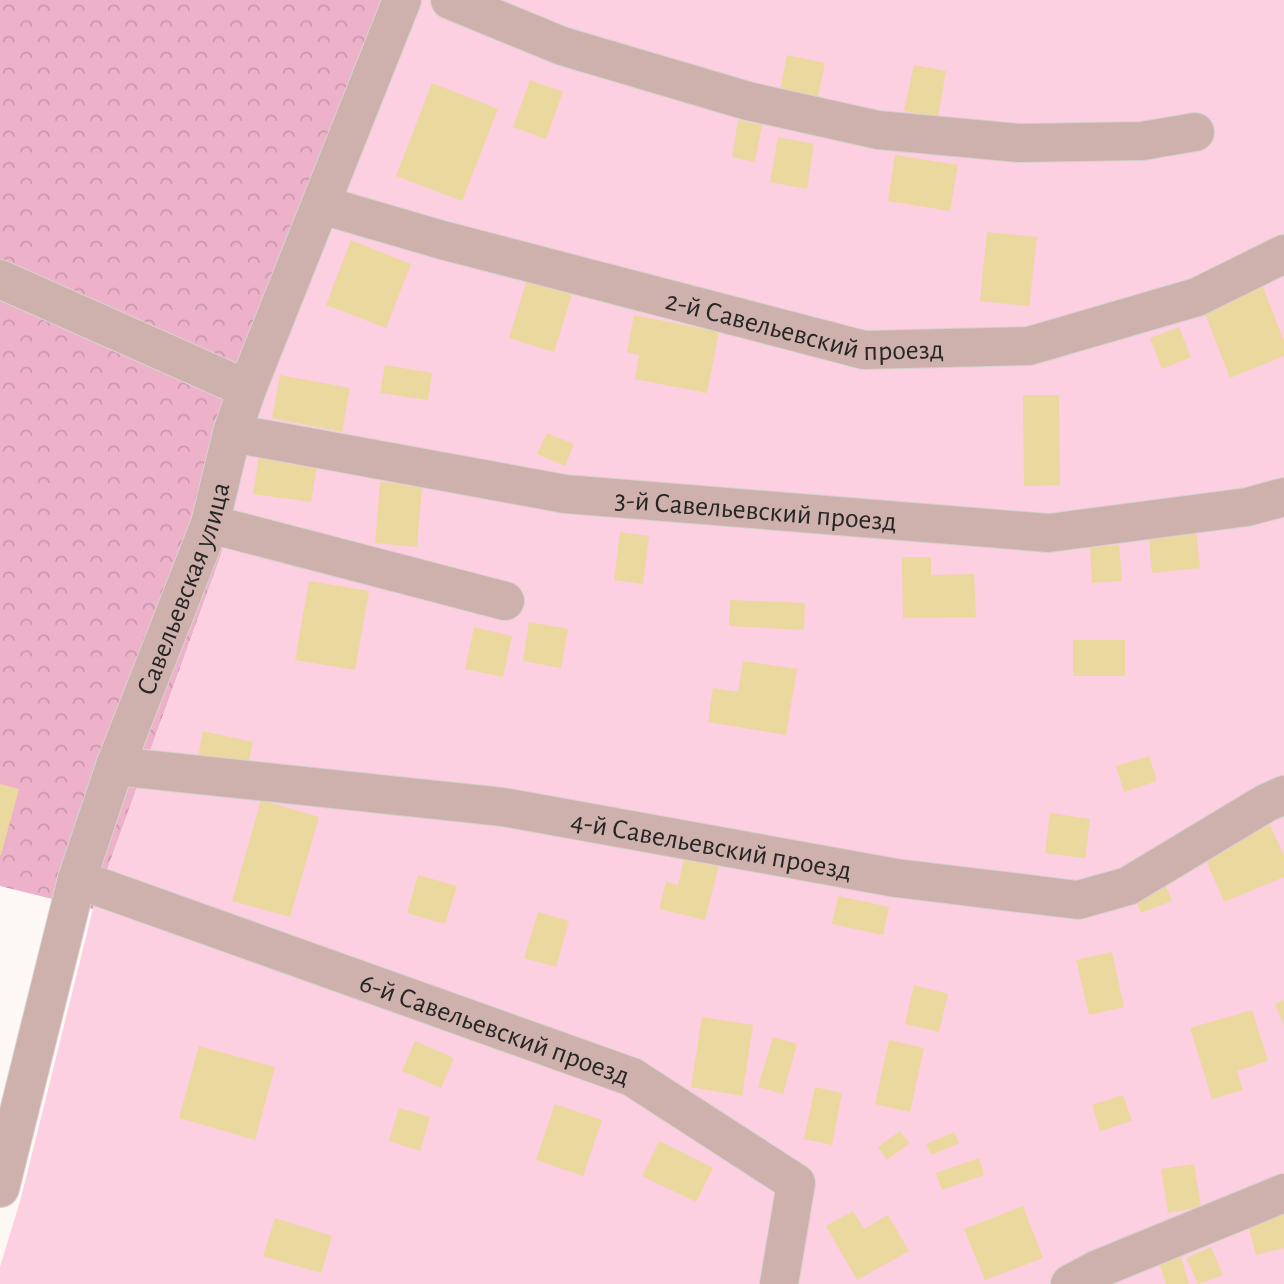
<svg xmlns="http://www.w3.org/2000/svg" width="1284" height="1284" viewBox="0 0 1284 1284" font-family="'Alegreya Sans',sans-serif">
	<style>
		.forest { fill: url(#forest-crowns) }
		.green { fill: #fccfe1 }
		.building { fill: #ebd89f }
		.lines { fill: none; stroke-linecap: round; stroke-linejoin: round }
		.minor-casing { stroke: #d7d2cf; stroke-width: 40 }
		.minor { stroke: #ceb1ad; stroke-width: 38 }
		.labels { text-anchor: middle; stroke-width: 5; stroke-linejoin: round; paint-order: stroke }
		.street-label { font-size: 28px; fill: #282625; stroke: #fdf8f4 }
	</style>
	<defs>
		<pattern id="forest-crowns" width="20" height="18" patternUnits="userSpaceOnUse" patternTransform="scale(1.75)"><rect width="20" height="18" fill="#edb1ca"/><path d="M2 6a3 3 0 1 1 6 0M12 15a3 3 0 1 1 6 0" fill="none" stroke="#cb98ad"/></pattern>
	</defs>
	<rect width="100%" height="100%" fill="#fdf8f4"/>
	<path class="forest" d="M0,0H417L262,387L221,555L93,909L0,886Z"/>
	<path class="green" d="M417,0H1284V1284H0V1267L21,1198L93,909L221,555L262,387Z"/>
	<g class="building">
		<path d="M787,55L825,63L817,102L779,95Z"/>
		<path d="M914,65L946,71L938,117L904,111Z"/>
		<path d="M530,80L563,92L546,139L513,127Z"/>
		<path d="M432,83L498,109L462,201L396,176Z"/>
		<path d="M738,120L762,125L755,162L732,157Z"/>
		<path d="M778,137L814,144L807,189L770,182Z"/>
		<path d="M895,155L958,165L950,211L888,201Z"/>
		<path d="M987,232L1037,237L1029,306L980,301Z"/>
		<path d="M351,240L411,264L386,328L326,305Z"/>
		<path d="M529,273L574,288L554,352L509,338Z"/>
		<path d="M1263,287L1284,341V356L1230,378L1204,311Z"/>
		<path d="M634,315L719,332L707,393L635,379L639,355L627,352Z"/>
		<path d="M1179,327L1191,357L1162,369L1150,338Z"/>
		<path d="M385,365L432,373L428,400L380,393Z"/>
		<path d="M280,375L350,388L342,432L272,418Z"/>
		<path d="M1023,395H1059L1060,485L1024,486Z"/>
		<path d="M547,433L574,444L565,466L537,454Z"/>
		<path d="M259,455L317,465L311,502L253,494Z"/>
		<path d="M380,482L422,486L417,547L375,543Z"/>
		<path d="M1195,523L1200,568L1152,573L1148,528Z"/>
		<path d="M620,532L649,536L643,584L614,580Z"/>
		<path d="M1119,545L1122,581L1092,583L1090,547Z"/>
		<path d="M902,557H931V575L974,574L976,617L903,618Z"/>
		<path d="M309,581L369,591L355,670L295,660Z"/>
		<path d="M730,600L805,603L804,630L729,626Z"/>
		<path d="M529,622L568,629L561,668L523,661Z"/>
		<path d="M474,627L512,636L503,677L465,669Z"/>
		<rect x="1073" y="640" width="52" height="36"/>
		<path d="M743,661L797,669L786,735L708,722L713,688L738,692Z"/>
		<path d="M203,731L253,742L246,773L197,763Z"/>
		<path d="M1149,756L1157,781L1124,792L1116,766Z"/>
		<path d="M0,784L19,789L1,855H0Z"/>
		<path d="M261,800L319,817L290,917L232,901Z"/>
		<path d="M1050,813L1090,819L1085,858L1045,853Z"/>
		<path d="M1270,825L1284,856V877L1224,902L1203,853Z"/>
		<path d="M685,856L719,865L705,920L659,909L666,882L678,885Z"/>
		<path d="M418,875L457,886L445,924L407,913Z"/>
		<path d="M1162,876L1172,901L1141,913L1131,888Z"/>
		<path d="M838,896L889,907L883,935L832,924Z"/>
		<path d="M538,912L569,921L556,967L524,958Z"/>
		<path d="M1112,952L1124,1007L1089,1015L1076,960Z"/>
		<path d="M914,985L948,994L939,1032L905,1024Z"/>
		<path d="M1284,1000V1025L1275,1004Z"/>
		<path d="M1252,1010L1268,1061L1237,1071L1243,1090L1212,1099L1190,1028Z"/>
		<path d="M702,1017L753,1025L742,1096L691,1087Z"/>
		<path d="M773,1037L797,1044L783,1094L758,1087Z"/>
		<path d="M889,1040L924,1048L910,1112L875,1104Z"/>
		<path d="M415,1041L454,1058L441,1088L402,1071Z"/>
		<path d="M199,1046L275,1067L255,1140L179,1118Z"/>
		<path d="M815,1087L842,1093L832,1145L804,1139Z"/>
		<path d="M1123,1095L1132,1121L1100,1131L1092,1105Z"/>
		<path d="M555,1104L602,1120L583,1176L536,1160Z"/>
		<path d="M399,1108L430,1117L420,1151L389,1141Z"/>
		<path d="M900,1131L910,1143L887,1160L878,1147Z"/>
		<path d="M954,1132L959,1143L931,1155L926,1144Z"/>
		<path d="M659,1141L713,1168L696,1202L642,1176Z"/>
		<path d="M979,1158L984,1175L942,1190L936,1173Z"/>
		<path d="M1194,1164L1201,1207L1168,1213L1161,1169Z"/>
		<path d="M1023,1206L1043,1258L985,1280L964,1229Z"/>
		<path d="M853,1211L864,1229L888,1215L909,1251L857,1280L826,1226Z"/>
		<path d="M1284,1211V1248L1256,1255L1247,1221Z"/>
		<path d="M275,1218L332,1236L321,1273L263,1256Z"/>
		<path d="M1211,1247L1223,1275L1198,1284L1186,1258Z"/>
		<path d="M1181,1257L1189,1284H1166L1159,1263Z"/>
	</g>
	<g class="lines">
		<defs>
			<g id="minor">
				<path d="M450,0L562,46L748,101L878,130L1019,143L1142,141L1195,132"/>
				<path id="s1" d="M322,205L442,240L864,350L1029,346L1197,297L1284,254"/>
				<path d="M0,279L247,389"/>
				<path id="s2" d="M232,433L565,494L1049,533L1247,507L1284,497"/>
				<path d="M210,524L505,601"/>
				<path id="s3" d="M115,766L503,807L896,878L1078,900L1128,886L1266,803L1284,795"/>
				<path id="s4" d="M77,879L632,1077L796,1183L779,1284"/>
				<path id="s5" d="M0,1188L77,879L115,766L210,524L232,433L247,389L402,0"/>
				<path d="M1070,1284L1098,1269L1284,1193"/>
			</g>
		</defs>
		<use href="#minor" class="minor-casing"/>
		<use href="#minor" class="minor"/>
	</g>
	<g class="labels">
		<g class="street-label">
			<text dy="10" stroke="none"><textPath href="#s1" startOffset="499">2-й Савельевский проезд</textPath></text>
			<text dy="10" stroke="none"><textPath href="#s2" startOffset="530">3-й Савельевский проезд</textPath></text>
			<text dy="10" stroke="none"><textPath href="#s5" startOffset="628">Савельевская улица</textPath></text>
			<text dy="10" stroke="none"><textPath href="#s3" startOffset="602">4-й Савельевский проезд</textPath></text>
			<text dy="10" stroke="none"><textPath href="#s4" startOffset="444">6-й Савельевский проезд</textPath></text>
		</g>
	</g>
</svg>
